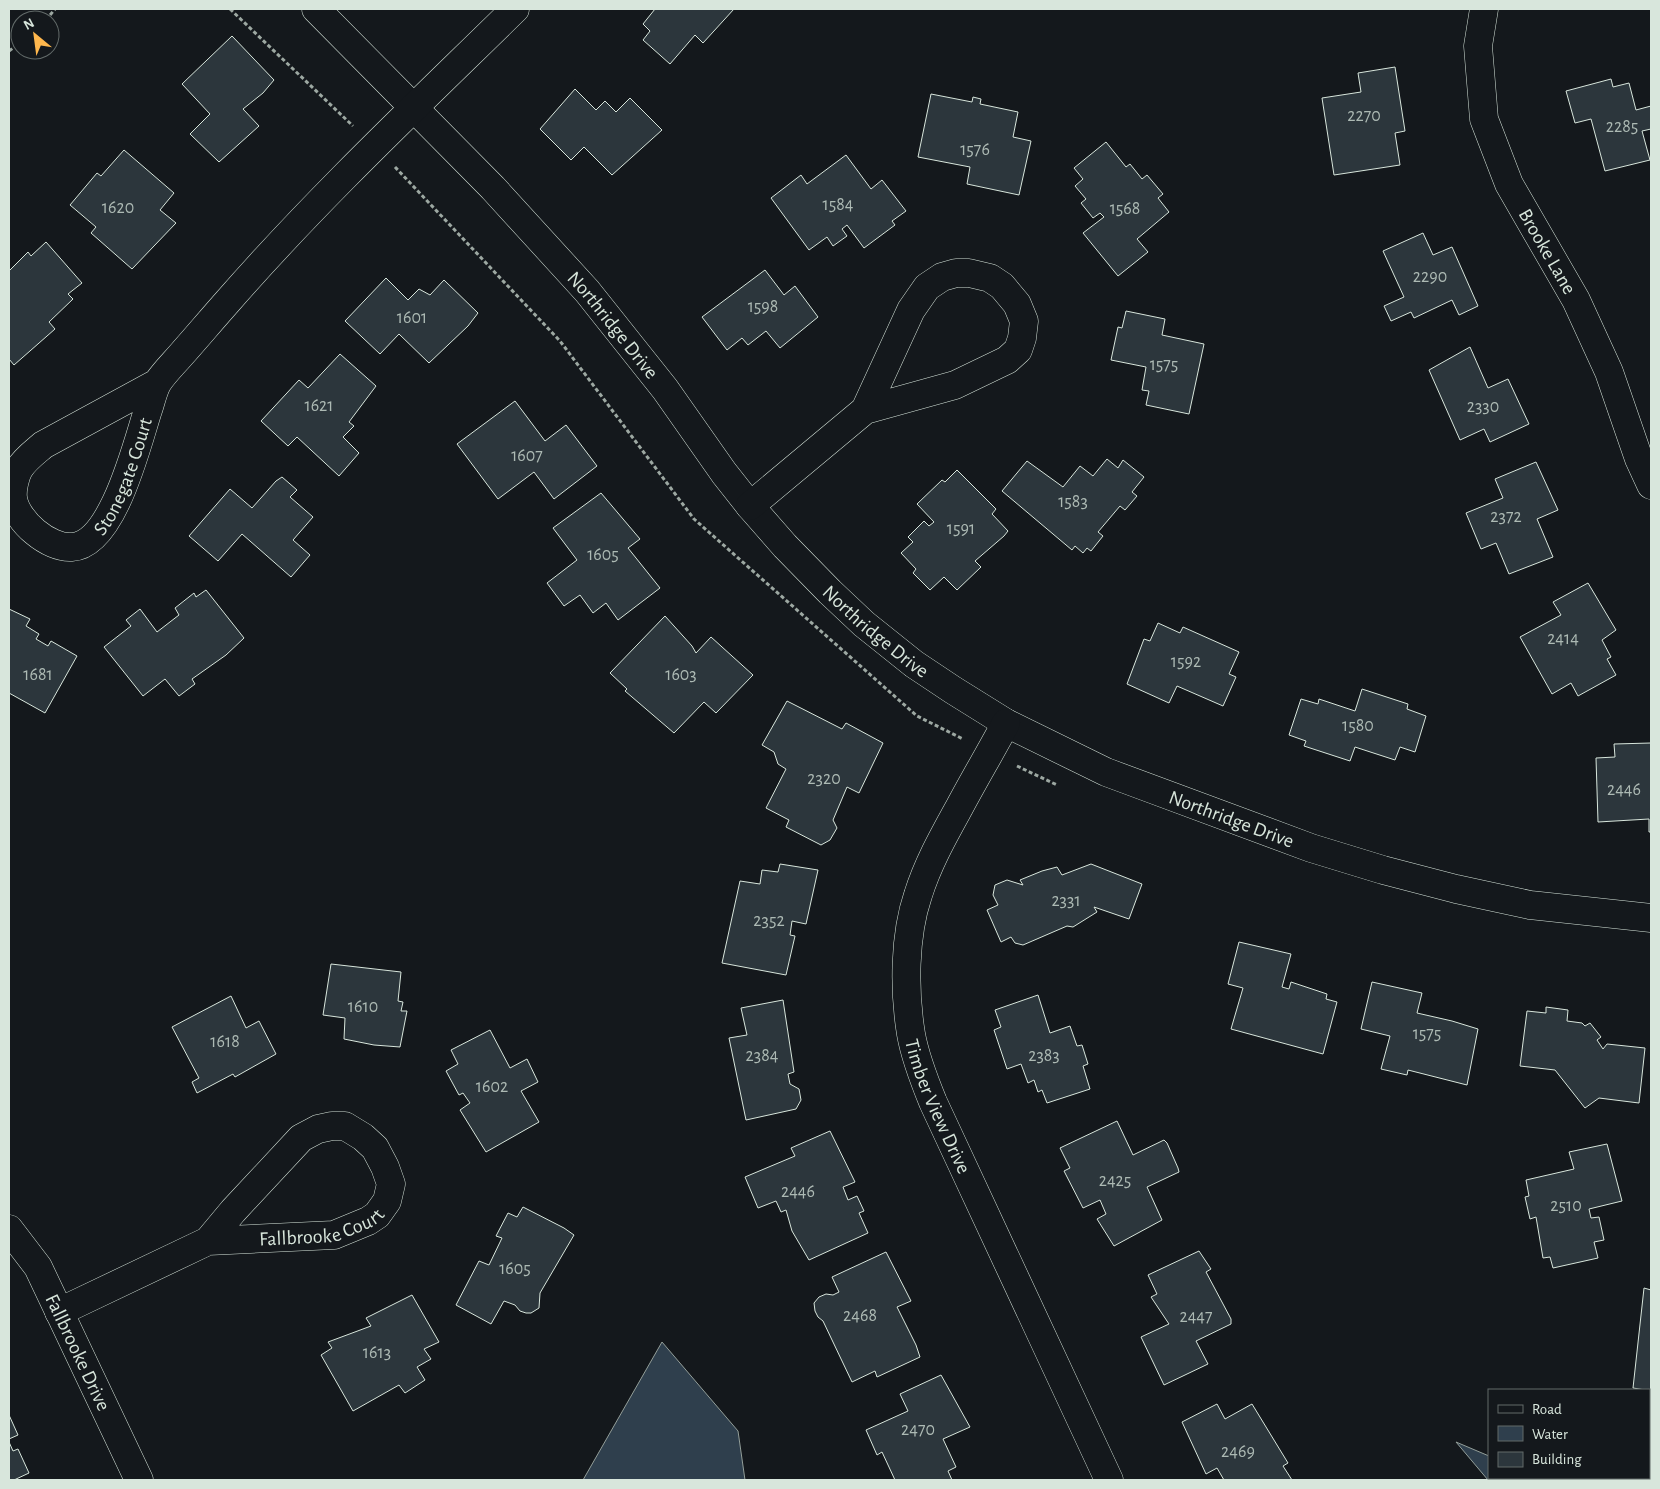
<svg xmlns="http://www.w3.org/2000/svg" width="1660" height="1489" viewBox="0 0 1660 1489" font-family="'Alegreya Sans',sans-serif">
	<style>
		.water { fill: #2f3f4d; stroke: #939e99 }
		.building { fill: #2c363c; stroke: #d8e6dc }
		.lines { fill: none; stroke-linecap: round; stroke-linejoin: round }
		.minor-casing { stroke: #d8e6dc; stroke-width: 29 }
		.path { stroke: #9da8a2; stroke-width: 3; stroke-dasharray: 4 2.5; stroke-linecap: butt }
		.minor { stroke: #14181c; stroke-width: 28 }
		.labels { text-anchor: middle; stroke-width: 4; stroke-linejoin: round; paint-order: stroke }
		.number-label { font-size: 18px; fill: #adbab4 }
		.street-label { font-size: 20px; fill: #d8e6dc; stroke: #14181c }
	</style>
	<rect width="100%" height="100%" fill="#14181c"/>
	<g class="water">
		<path d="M662,1342L738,1431L745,1480H583Z"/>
		<path d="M1456,1442L1489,1456V1478H1538L1543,1480H1488Z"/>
	</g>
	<g class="building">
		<path d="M655,9H734L703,43L695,35L670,64L643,40L650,31L643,24Z"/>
		<path d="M232,36L274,80L263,93L243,109L259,126L219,162L190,134L210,114L182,84Z"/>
		<path d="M1395,67L1405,131L1395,133L1400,165L1334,175L1322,98L1361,92L1358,73Z"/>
		<path d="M1611,79L1613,87L1629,83L1636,110L1651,106V129L1642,131L1650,160L1605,171L1591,119L1575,123L1566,91Z"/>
		<path d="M575,89L596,110L605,101L616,112L630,98L662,130L612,175L584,147L571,160L540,129Z"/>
		<path d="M931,94L972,102L973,97L981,99L980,104L1018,112L1013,137L1031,141L1019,195L967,184L970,167L918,157Z"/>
		<path d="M1106,142L1126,167L1130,164L1142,179L1147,175L1163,194L1158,198L1169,212L1137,239L1148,252L1118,276L1083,233L1104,217L1100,213L1093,218L1081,203L1086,199L1075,186L1083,179L1074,168Z"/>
		<path d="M124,150L174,193L160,210L176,223L132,269L91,233L96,227L70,205L97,173L101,176Z"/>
		<path d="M846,155L871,189L882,180L906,211L892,221L895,225L864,248L847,225L842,229L847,236L833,246L827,237L809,250L771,198L801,175L807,184Z"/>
		<path d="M1423,233L1433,255L1452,247L1478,306L1459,315L1452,300L1414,318L1411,312L1391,321L1384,306L1404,297L1383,251Z"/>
		<path d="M46,242L82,283L68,294L73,299L49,322L55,329L14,365L9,359V271L28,252L31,256Z"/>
		<path d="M765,270L784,295L795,286L818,317L780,348L766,331L748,345L742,338L727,350L702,317Z"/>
		<path d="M386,278L408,300L419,289L430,295L444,280L478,313L468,326L429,363L399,334L380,354L345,321Z"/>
		<path d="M1126,311L1165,319L1162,335L1204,344L1189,414L1146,405L1149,391L1142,390L1146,367L1111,360L1118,327L1122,328Z"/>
		<path d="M1470,347L1488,388L1508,379L1529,424L1490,442L1484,429L1460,440L1429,370Z"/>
		<path d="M340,354L376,386L349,422L354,426L343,437L359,453L339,476L297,437L288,446L261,421L299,380L308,388Z"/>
		<path d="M515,401L545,441L566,425L597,466L554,499L534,472L498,499L457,444Z"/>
		<path d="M1107,459L1118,468L1123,460L1144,477L1132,492L1137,496L1125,510L1120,506L1098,532L1103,536L1091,551L1087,548L1083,553L1075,546L1072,550L1002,491L1027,461L1063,487L1080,466L1093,476Z"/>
		<path d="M1536,462L1558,510L1537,519L1553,557L1509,574L1496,543L1481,549L1466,513L1503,498L1495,479Z"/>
		<path d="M957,470L996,509L992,514L1008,531L1004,536L975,561L981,567L957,590L944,577L930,590L913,573L916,569L901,553L913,542L908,537L924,521L929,526L934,522L917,504L942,480L945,482Z"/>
		<path d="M282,477L297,490L290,497L313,517L293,540L310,555L291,577L242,534L218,561L189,536L230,489L252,508L276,481Z"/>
		<path d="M601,493L640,539L628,548L660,588L618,620L606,603L593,613L580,595L564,606L547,583L577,560L553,528Z"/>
		<path d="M1588,583L1616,630L1602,640L1611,657L1607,659L1616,675L1578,696L1571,683L1552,694L1520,637L1561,615L1553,602Z"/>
		<path d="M206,590L244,638L226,655L192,679L195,684L179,696L165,679L143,696L104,647L131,626L126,620L140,609L157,632L179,615L175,608L194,593L196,597Z"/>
		<path d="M9,609L30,619L26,626L39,634L36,639L48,646L51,641L77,656L45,713L9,693Z"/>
		<path d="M665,616L692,646L696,653L711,637L753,675L716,713L704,702L674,733L625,691L627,689L610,673Z"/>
		<path d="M1158,623L1180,633L1183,627L1239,652L1229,674L1236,677L1223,706L1177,686L1169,703L1127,684L1144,639L1150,641Z"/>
		<path d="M1362,689L1408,704L1407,709L1426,716L1415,752L1400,747L1395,760L1355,747L1350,761L1304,746L1306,741L1289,735L1301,699L1318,704L1319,699L1355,711Z"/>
		<path d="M787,701L842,729L846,723L883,743L859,793L847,787L833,820L837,828L830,840L821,845L786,827L789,820L766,808L786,769L778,764L774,752L762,745Z"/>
		<path d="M1651,743V832H1649V819L1598,822L1596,758L1615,757L1614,744Z"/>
		<path d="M780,864L818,870L806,924L792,921L790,935L795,936L786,975L722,963L740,881L760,884L762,870L778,872Z"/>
		<path d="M1091,864L1142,884L1129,919L1094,907L1097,912L1073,927L1067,926L1023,945L1015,943L1011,937L1001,942L987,910L998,905L993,895L995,885L1007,880L1023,885L1020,880L1042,871L1057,867L1062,875Z"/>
		<path d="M1239,942L1291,954L1282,987L1289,989L1291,982L1327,994L1326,999L1337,1002L1323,1054L1231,1029L1243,988L1228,984Z"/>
		<path d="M331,964L401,972L398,1001L403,1002L401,1011H407L400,1047L374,1045L344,1039L345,1018L323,1015Z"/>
		<path d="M1372,982L1422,993L1417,1013L1452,1021L1478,1029L1467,1085L1408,1070L1407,1075L1381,1069L1390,1036L1361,1029Z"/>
		<path d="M1038,995L1050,1033L1070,1026L1077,1046L1082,1045L1088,1064L1083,1066L1090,1089L1047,1103L1042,1090L1038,1092L1034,1080L1028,1083L1021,1064L1007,1069L994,1030L1001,1027L995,1010Z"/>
		<path d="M231,996L246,1028L259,1021L276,1054L235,1077L233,1074L197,1093L192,1082L199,1078L172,1027Z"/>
		<path d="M783,1000L794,1072L788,1074L790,1084L799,1089L801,1100L796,1109L746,1120L729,1038L747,1035L741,1008Z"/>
		<path d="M1546,1007L1568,1010L1567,1021L1582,1023L1585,1026L1590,1023L1601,1037L1597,1040L1603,1049L1607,1044L1645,1048L1639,1103L1599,1098L1585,1108L1555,1070L1520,1066L1527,1011L1546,1013Z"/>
		<path d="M490,1030L510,1068L527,1059L538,1082L521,1091L539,1122L486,1152L460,1110L470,1103L463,1093L459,1095L446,1071L458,1064L451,1050Z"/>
		<path d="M1117,1121L1133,1155L1164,1140L1167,1143L1178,1168L1179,1172L1147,1187L1162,1220L1114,1246L1097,1219L1106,1214L1100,1200L1083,1208L1064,1171L1070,1168L1060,1148Z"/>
		<path d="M830,1131L855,1182L843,1187L848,1200L857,1196L864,1211L859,1213L868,1233L809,1260L792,1231L786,1210L781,1212L776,1201L758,1208L745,1177L795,1156L791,1148Z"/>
		<path d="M1607,1144L1622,1201L1589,1209L1591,1218L1599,1217L1604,1240L1594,1242L1598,1258L1553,1268L1550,1257L1543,1258L1536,1217L1530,1219L1525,1197L1529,1196L1526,1180L1574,1169L1569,1152Z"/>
		<path d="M523,1207L564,1228L574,1235L540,1293L539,1308L531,1313H526L520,1311L515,1305L504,1301L491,1324L456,1305L479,1261L489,1265L502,1238L496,1236L508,1213L517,1217Z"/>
		<path d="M1199,1251L1211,1269L1206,1272L1231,1319V1324L1196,1341L1208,1364L1164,1385L1141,1337L1169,1324L1151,1297L1157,1294L1148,1275Z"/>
		<path d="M886,1252L911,1301L897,1307L916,1345L920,1357L877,1377L875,1371L852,1382L823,1321L818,1317L815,1311L814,1303L819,1297L826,1294L833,1295L839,1292L832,1277Z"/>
		<path d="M1644,1288L1651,1290V1391L1633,1388Z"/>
		<path d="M412,1295L439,1342L424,1349L431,1359L417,1367L425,1380L405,1393L399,1385L353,1411L321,1355L332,1348L328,1342L371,1326L366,1318Z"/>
		<path d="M941,1375L970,1427L943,1439L956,1467L948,1471L952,1480H895L882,1452L877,1455L866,1430L908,1411L900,1394Z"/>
		<path d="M1217,1404L1225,1419L1252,1404L1288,1463L1283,1466L1292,1480H1224L1217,1468L1206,1474L1182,1422Z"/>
		<path d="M9,1415L18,1435L9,1439Z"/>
		<path d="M9,1442L13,1451L18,1449L29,1473L14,1480H9Z"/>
	</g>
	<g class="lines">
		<defs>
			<g id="minor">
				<path id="s1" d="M316,9L493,188L587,291L665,389L724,473L750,506L785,546L830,592L864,624L914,664L953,690L1006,723L1106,772L1311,848L1383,870L1456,889L1530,905L1651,918"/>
				<path id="s2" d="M1484,9L1478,46L1484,119L1509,184L1576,300L1609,372L1639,459L1651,485"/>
				<path id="s3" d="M157,383L43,445C35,452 25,459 19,469C15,476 12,490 13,498C16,521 49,549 72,547C113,545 137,444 148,410C151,402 153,390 158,382C164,373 173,364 180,356C196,338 212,319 228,301C318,198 418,104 515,9"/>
				<path d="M750,506L865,410L955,385L1007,360L1018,350L1022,338L1024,321L1017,304L1002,286L990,278L969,273H956L942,277L927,287L911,310L865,410"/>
				<path id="s4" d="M1006,723C991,751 975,778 960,806C944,835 928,863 918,895C904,936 904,991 911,1034C915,1057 924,1080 933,1102L1109,1480"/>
				<path id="s5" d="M9,1229L38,1267L139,1480"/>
				<path id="s6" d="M59,1312L208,1241L334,1235L368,1221L377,1215L387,1201L391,1184L385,1167L375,1148L363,1137L345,1126H332L318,1129L301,1138L233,1211L208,1241"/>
			</g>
		</defs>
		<use href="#minor" class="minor-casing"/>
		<g class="path">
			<path d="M230,9L353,126"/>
			<path d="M46,20L55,9"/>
			<path d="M9,51L20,43"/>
			<path d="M395,167L560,341L694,519L917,716L963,739"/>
			<path d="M1017,766L1057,785"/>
		</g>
		<use href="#minor" class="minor"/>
	</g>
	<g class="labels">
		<g class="number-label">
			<text x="1364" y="121">2270</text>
			<text x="1622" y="132">2285</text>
			<text x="975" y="155">1576</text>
			<text x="838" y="210">1584</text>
			<text x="118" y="213">1620</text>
			<text x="1125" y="214">1568</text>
			<text x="1430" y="282">2290</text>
			<text x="763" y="312">1598</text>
			<text x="412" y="323">1601</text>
			<text x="1164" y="370">1575</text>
			<text x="319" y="411">1621</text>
			<text x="1483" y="412">2330</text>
			<text x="527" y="461">1607</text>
			<text x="1073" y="507">1583</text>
			<text x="1506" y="522">2372</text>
			<text x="961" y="534">1591</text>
			<text x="603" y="560">1605</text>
			<text x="1563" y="644">2414</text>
			<text x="1186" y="667">1592</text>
			<text x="38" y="680">1681</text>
			<text x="681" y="680">1603</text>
			<text x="1358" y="731">1580</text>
			<text x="824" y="784">2320</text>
			<text x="1624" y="795">2446</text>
			<text x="1066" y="906">2331</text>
			<text x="769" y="926">2352</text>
			<text x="363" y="1012">1610</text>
			<text x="1427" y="1039">1575</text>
			<text x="225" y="1047">1618</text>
			<text x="762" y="1061">2384</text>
			<text x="1044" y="1061">2383</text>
			<text x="492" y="1092">1602</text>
			<text x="1115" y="1186">2425</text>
			<text x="798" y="1197">2446</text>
			<text x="1566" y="1211">2510</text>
			<text x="515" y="1274">1605</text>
			<text x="860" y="1321">2468</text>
			<text x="1196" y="1322">2447</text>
			<text x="377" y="1358">1613</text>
			<text x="918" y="1435">2470</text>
			<text x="1238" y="1457">2469</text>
		</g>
		<g class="street-label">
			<text dy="7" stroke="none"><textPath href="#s2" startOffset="258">Brooke Lane</textPath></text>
			<text dy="7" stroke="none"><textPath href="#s1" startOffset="434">Northridge Drive</textPath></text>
			<text dy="7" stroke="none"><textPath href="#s3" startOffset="368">Stonegate Court</textPath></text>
			<text dy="7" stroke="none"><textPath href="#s1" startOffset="839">Northridge Drive</textPath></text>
			<text dy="7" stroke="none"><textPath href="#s1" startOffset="1244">Northridge Drive</textPath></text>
			<text dy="7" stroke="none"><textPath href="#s4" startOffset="411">Timber View Drive</textPath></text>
			<text dy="7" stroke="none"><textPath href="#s6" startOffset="280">Fallbrooke Court</textPath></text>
			<text dy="7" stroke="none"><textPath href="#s5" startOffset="142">Fallbrooke Drive</textPath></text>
		</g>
	</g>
	<rect width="1660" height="1489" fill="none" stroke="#d8e6dc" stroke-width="20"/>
	<rect x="1488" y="1389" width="162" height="90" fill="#14181c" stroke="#626a69"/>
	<rect x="1498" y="1405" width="25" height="8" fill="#14181c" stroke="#626a69"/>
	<text x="1532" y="1414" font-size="15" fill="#d8e6dc">Road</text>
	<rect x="1498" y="1426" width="25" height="15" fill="#2f3f4d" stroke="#626a69"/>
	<text x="1532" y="1439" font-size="15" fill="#d8e6dc">Water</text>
	<rect x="1498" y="1452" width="25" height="15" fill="#2c363c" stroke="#626a69"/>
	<text x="1532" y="1464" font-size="15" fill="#d8e6dc">Building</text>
	<g transform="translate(35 35) rotate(331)"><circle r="24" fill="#14181c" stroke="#626a69"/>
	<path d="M0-4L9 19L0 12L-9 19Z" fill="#ffb74d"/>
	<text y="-8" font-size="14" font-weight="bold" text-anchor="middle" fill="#d8e6dc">N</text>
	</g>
</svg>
